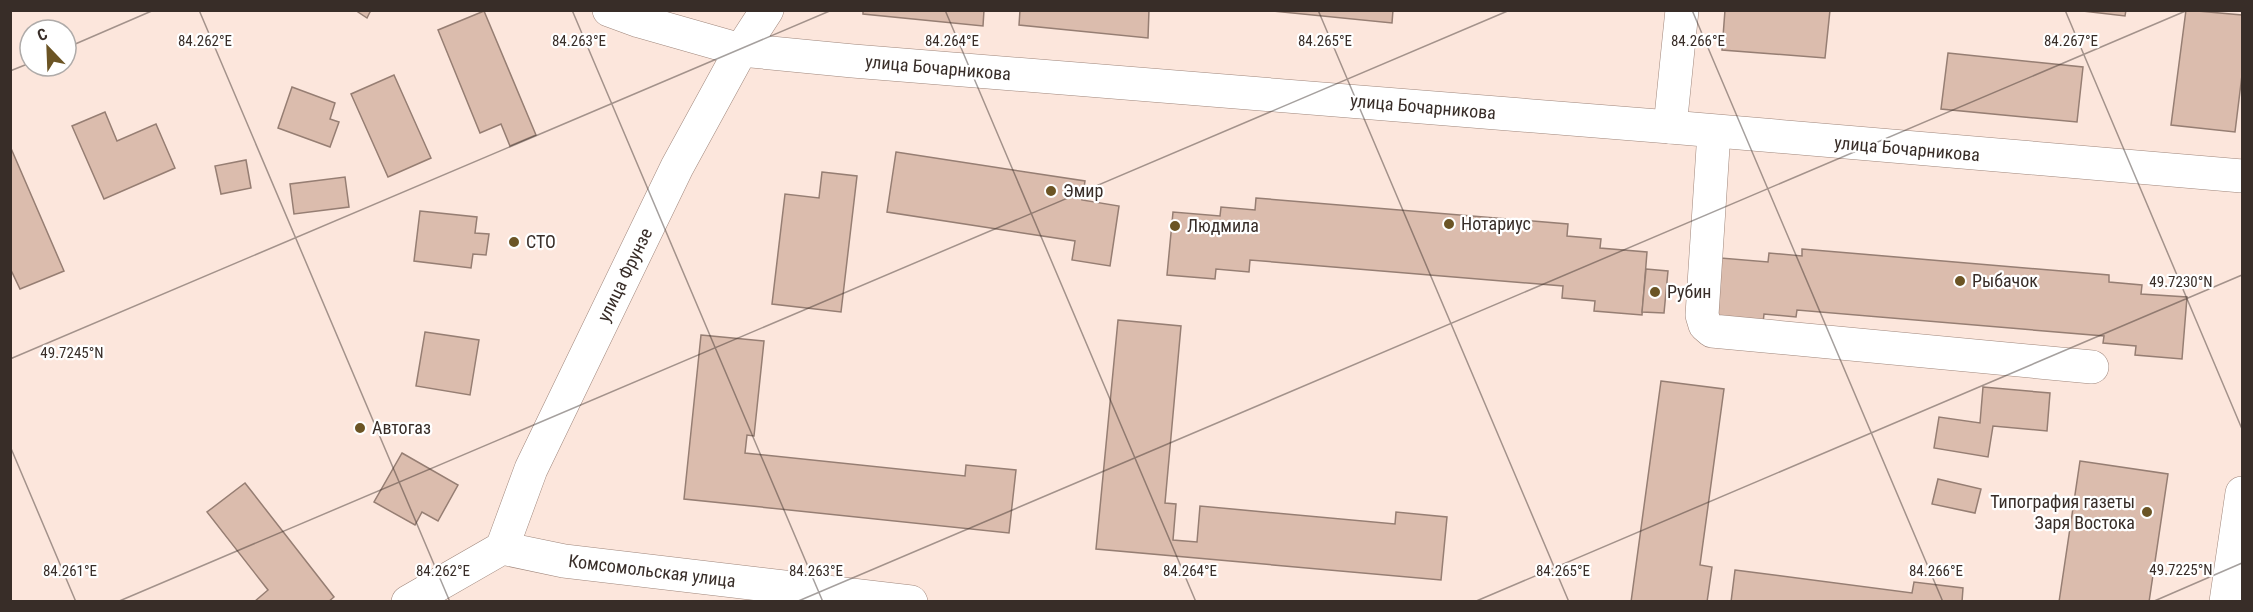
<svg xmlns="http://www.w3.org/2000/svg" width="2253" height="612" viewBox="0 0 2253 612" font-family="'Roboto Condensed',sans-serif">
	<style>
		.building { fill: #dbbcad; stroke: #967e73; stroke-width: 1.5 }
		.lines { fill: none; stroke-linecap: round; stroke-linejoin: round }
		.minor-casing { stroke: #9f867b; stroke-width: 34 }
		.minor { stroke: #fff; stroke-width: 33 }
		.ticks { fill: none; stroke: #382d28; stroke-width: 1.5; stroke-opacity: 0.45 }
		.poi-dot { fill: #6b5424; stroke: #fff; stroke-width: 2 }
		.labels { text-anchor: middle; stroke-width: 4.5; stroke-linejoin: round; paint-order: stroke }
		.street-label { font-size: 18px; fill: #382d28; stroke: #fff }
		.poi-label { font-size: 18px; fill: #382d28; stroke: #fff; text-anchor: start }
		.ticks-label { font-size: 15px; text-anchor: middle; fill: #382d28; stroke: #fff; stroke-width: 4.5; stroke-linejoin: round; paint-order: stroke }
	</style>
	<rect width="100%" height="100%" fill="#fce6dc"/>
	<g class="building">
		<path d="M355,10H371L367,18Z"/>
		<path d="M863,10H984L983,26L863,14Z"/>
		<path d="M1020,10H1149L1148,38L1019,25Z"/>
		<path d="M1263,10H1393L1392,23Z"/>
		<path d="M1725,10H1830L1825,58L1722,50Z"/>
		<path d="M2074,10H2126L2125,16Z"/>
		<path d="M2186,10L2242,15V75L2235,132L2171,125Z"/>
		<path d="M484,11L536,135L510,146L501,124L480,133L438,30Z"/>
		<path d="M1948,53L2083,67L2077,122L1941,109Z"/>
		<path d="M394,75L431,158L388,177L351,94Z"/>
		<path d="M292,87L335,103L330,119L339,122L330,147L278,128Z"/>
		<path d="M105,112L117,141L156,124L175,168L104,199L72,126Z"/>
		<path d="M10,146L64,271L20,289L10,268Z"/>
		<path d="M896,152L1085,181L1082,200L1119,206L1110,266L1072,260L1075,241L887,212Z"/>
		<path d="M246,160L251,188L221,194L215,166Z"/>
		<path d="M822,172L857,176L841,312L772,304L785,194L819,198Z"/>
		<path d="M345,177L349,207L294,214L290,184Z"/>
		<path d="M1256,198L1568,224L1567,236L1601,239L1600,248L1647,252L1642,315L1594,311L1595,301L1562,298L1563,286L1250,260L1249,272L1216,269L1215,279L1167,275L1173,212L1220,216L1221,207L1255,210Z"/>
		<path d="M420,211L477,217L475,233L489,234L486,255L473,254L471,268L414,261Z"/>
		<path d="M1802,249L2109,275V282L2142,285L2141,294L2187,297L2182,359L2135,355L2136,346L2103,343L2104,336L1797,310L1796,317L1764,314L1763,323L1716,320L1721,258L1768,262L1769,253L1802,256Z"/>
		<path d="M1646,269L1668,271L1664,313L1642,312Z"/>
		<path d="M1118,320L1181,326L1165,503L1176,504L1173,540L1197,542L1200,506L1395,524L1396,512L1447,517L1441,580L1096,549Z"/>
		<path d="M425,332L479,340L470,395L416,386Z"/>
		<path d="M701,335L764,341L754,436L747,435L745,453L965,476L966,465L1016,470L1009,533L684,499Z"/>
		<path d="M1661,381L1724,389L1700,565L1712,567L1707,602H1631Z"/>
		<path d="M1983,387L2050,393L2047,431L1993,426L1988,457L1934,448L1939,417L1980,423Z"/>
		<path d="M402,453L458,485L438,521L422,512L415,525L374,502Z"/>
		<path d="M2080,461L2168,474L2149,602H2059Z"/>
		<path d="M1938,479L1981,489L1975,513L1932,504Z"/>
		<path d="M245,483L334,597L328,602H254L268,590L207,512Z"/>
		<path d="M1735,570L1912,593L1914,582L1963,588L1962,602H1731Z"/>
	</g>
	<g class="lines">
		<defs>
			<g id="minor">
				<path d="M609,10L639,21L741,50L853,61L1670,127L2242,176"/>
				<path d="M1670,127L1682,10"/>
				<path d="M1714,132L1702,315L1705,325L1712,331L2092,367"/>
				<path d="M502,548L531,469L677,167L741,50L767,10"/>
				<path d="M408,602L502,548L564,561L911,602"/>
				<path d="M2226,602L2242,493"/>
			</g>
		</defs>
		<use href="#minor" class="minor-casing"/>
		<use href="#minor" class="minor"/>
	</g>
	<path class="ticks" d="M199,10L450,602M572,10L823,602M945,10L1196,602M1318,10L1569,602M1692,10L1943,602M2065,10L2242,429M66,48L154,10M10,71L30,63M10,359L832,10M10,446L76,602M117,602L1510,10M796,602L2188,10M1474,602L2242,275M2152,602L2242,563"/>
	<g class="poi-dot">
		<circle cx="1051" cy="191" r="6"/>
		<circle cx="1449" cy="224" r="6"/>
		<circle cx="1175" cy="226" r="6"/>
		<circle cx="514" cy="242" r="6"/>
		<circle cx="1960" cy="281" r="6"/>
		<circle cx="1655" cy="292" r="6"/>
		<circle cx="360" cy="428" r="6"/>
		<circle cx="2147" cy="512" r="6"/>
	</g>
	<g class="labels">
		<g class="street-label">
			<text transform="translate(938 68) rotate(5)" y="6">улица Бочарникова</text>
			<text transform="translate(1423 107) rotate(5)" y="6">улица Бочарникова</text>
			<text transform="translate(1907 149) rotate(5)" y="6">улица Бочарникова</text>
			<text transform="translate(625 275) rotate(-64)" y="6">улица Фрунзе</text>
			<text transform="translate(652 571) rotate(7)" y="6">Комсомольская улица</text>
		</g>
		<g class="poi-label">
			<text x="1063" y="197">Эмир</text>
			<text x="1461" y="230">Нотариус</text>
			<text x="1187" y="232">Людмила</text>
			<text x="526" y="248">СТО</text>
			<text x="1972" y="287">Рыбачок</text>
			<text x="1667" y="298">Рубин</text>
			<text x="372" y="434">Автогаз</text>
			<text x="2135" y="508" text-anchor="end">Типография газеты<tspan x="2135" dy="21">Заря Востока</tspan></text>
		</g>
	</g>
	<g class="ticks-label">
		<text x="205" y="46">84.262°E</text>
		<text x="579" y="46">84.263°E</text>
		<text x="952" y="46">84.264°E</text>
		<text x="1325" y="46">84.265°E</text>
		<text x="1698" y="46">84.266°E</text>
		<text x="2071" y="46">84.267°E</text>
		<text x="2181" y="287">49.7230°N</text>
		<text x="72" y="358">49.7245°N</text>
		<text x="2181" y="575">49.7225°N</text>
		<text x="70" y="576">84.261°E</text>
		<text x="443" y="576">84.262°E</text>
		<text x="816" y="576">84.263°E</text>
		<text x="1190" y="576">84.264°E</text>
		<text x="1563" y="576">84.265°E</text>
		<text x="1936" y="576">84.266°E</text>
	</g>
	<rect width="2253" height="612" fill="none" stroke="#382d28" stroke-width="24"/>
	<g transform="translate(48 48) rotate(337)"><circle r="28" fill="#ffffff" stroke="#afaba9" stroke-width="1.5"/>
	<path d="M0-4.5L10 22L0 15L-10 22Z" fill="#6b5424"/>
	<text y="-9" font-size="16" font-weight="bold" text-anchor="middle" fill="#382d28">С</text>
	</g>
</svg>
